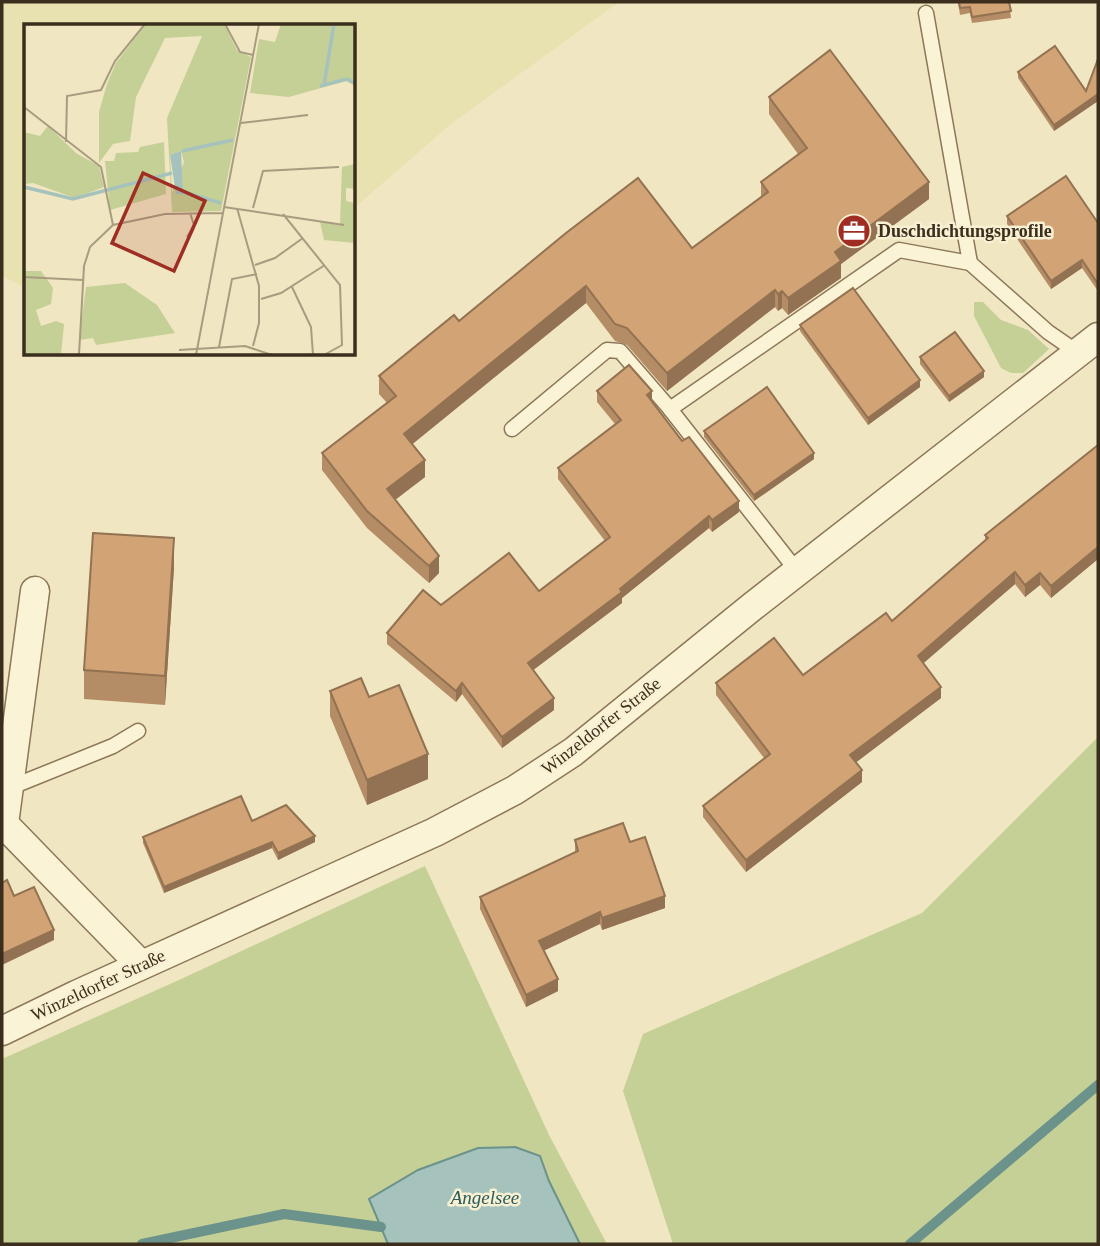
<svg xmlns="http://www.w3.org/2000/svg" width="1100" height="1246" viewBox="0 0 1100 1246" font-family="'Times New Roman',serif">
  <rect width="100%" height="100%" fill="#f1e6c2"/>
  <path fill="#e7e2af" d="M2 2H619L451 124 354 208V26H26V288L2 276Z"/>
  <g fill="#c4d095">
    <path d="M974 302H983L1001 320 1028 330 1049 349 1023 373H1011L1001 368 974 316Z"/>
    <path d="M1098 737V1244H673L623 1091 643 1034 922 913Z"/>
    <path d="M425 866 549 1135 607 1244H580L549 1181 540 1156 369 1198 388 1244H2V1059L179 980Z"/>
  </g>
  <path fill="#a5c3bc" stroke="#6b928b" stroke-width="2" d="M515 1147 540 1156 549 1181 580 1244H388L369 1199 418 1170 478 1148Z"/>
  <g fill="none" stroke-linecap="round" stroke-linejoin="round">
    <g stroke="#6b928b" stroke-width="10">
      <path d="M142 1244 284 1214 381 1227"/>
      <path d="M910 1244 1098 1085"/>
    </g>
    <defs>
      <g id="service">
        <path d="M926 13 970 263"/>
        <path d="M512 429 607 350 620 351 671 410"/>
        <path d="M797 571 670 409 899 250 970 263 1048 332 1077 352"/>
        <path d="M9 788 113 746 138 731"/>
      </g>
      <g id="minor">
        <path d="M35 591 4 824 141 965"/>
        <path d="M2 1031 76 995 435 832 515 790 573 752 753 606 1098 337"/>
      </g>
    </defs>
    <use href="#service" stroke="#8c7758" stroke-width="17"/>
    <use href="#minor" stroke="#8c7758" stroke-width="31"/>
    <use href="#service" stroke="#fbf3d6" stroke-width="14"/>
    <use href="#minor" stroke="#fbf3d6" stroke-width="28"/>
  </g>
  <g fill="#b48c65">
    <path d="M958 2H1009L1011 18 972 23 970 13 960 15Z"/>
    <path d="M1098 59V101L1054 131 1018 78V72L1086 91Z"/>
    <path d="M769 97 929 199 841 264V278L788 315 782 308 778 311 775 307 667 391 627 345 615 341 586 303 412 444 425 477 395 500 439 573 429 583 367 528 322 470V453L387 403 379 394V376L459 321 692 248 761 197V182L798 154 769 114Z"/>
    <path d="M1007 216 1098 223V291L1082 268 1051 289 1007 224Z"/>
    <path d="M800 325 920 387 868 425 800 331Z"/>
    <path d="M920 357 984 377 949 402 920 364Z"/>
    <path d="M597 391 652 401 739 512 712 532 709 528 622 598V603L533 670 554 710 502 748 462 694 456 702 387 644V633L441 605 539 591 605 541 558 479V468L615 424 597 402Z"/>
    <path d="M704 431 814 459 754 501 704 437Z"/>
    <path d="M1098 445V559L1051 598 1040 585 1025 597 1015 584 923 663 941 698 856 762 862 782 746 872 703 817V806L764 758 716 695V683L803 675 892 621 985 541V535Z"/>
    <path d="M174 567 165 705 84 699V670Z"/>
    <path d="M330 691 369 697 428 779 367 805 330 716Z"/>
    <path d="M252 821 315 842 278 860 272 848 164 893 143 843V837Z"/>
    <path d="M575 840 630 842 665 908 602 930 600 924 544 950 558 991 526 1007 480 909V897L575 852Z"/>
  </g>
  <g fill="#927252">
    <path d="M1098 94V101L1054 131V125Z"/>
    <path d="M929 182V199L841 264V278L788 315V298L835 252Z"/>
    <path d="M1082 260V268L1051 289V281Z"/>
    <path d="M586 286V303L404 451V434Z"/>
    <path d="M775 290V307L667 391V373Z"/>
    <path d="M782 291V308L778 311V294Z"/>
    <path d="M984 371V377L949 402V396Z"/>
    <path d="M920 380V387L868 425V418Z"/>
    <path d="M652 391V402L647 395Z"/>
    <path d="M814 453V459L754 501V495Z"/>
    <path d="M425 460V477L387 506V489Z"/>
    <path d="M739 501V512L712 532V520Z"/>
    <path d="M709 516V528L622 598V603L528 674V663Z"/>
    <path d="M174 538V567L165 705V676Z"/>
    <path d="M1098 547V559L1051 598V586Z"/>
    <path d="M439 556V573L429 583V566Z"/>
    <path d="M1015 572V584L918 668V656Z"/>
    <path d="M1040 573V585L1025 597V585Z"/>
    <path d="M462 683V694L456 702V691Z"/>
    <path d="M941 687V698L850 767V755Z"/>
    <path d="M554 698V710L502 748V737Z"/>
    <path d="M428 754V779L367 805V780Z"/>
    <path d="M862 770V782L746 872V860Z"/>
    <path d="M315 836V842L278 860V853Z"/>
    <path d="M272 842V848L164 893V887Z"/>
    <path d="M665 896V908L602 930V918Z"/>
    <path d="M600 912V924L539 953V941Z"/>
    <path d="M54 930V940L2 965V954Z"/>
    <path d="M558 979V991L526 1007V995Z"/>
  </g>
  <g fill="#d1a375" stroke="#927252" stroke-width="2">
    <path d="M959 2H1009L1011 11 972 17 970 7 960 8Z"/>
    <path d="M1055 46 1086 91 1098 59V94L1054 125 1018 72Z"/>
    <path d="M830 50 929 182 835 252 841 261 788 298 782 291 778 294 775 290 667 373 627 328 615 324 586 286 404 434 425 460 387 489 439 556 429 566 367 511 322 453 396 396 379 376 454 315 459 321 566 233 638 178 692 248 768 192 761 182 807 148 769 97Z"/>
    <path d="M1066 176 1098 223V284L1082 260 1051 281 1007 216Z"/>
    <path d="M853 288 920 380 868 418 800 325Z"/>
    <path d="M955 332 984 371 949 396 920 357Z"/>
    <path d="M629 365 652 391 647 395 682 441 689 437 739 501 712 520 709 516 620 589 622 592 528 663 554 698 502 737 462 683 456 691 387 633 423 590 441 605 509 553 539 591 610 537 558 468 621 420 597 391Z"/>
    <path d="M767 387 814 453 754 495 704 431Z"/>
    <path d="M1098 445V547L1051 586 1040 573 1025 585 1015 572 918 656 941 687 850 755 862 770 746 860 703 806 770 754 716 683 774 638 803 675 886 613 892 621 988 538 985 535Z"/>
    <path d="M93 533 174 538 165 676 84 670Z"/>
    <path d="M361 678 369 697 399 685 428 754 367 780 330 691Z"/>
    <path d="M241 796 252 821 286 805 315 836 278 853 272 842 164 887 143 837Z"/>
    <path d="M623 823 630 842 645 837 665 896 602 918 600 912 539 941 558 979 526 995 480 897 578 851 575 840Z"/>
    <path d="M7 880 14 896 34 887 54 930 2 954V883Z"/>
  </g>
  <defs>
    <symbol id="office-disc" viewBox="-11 -11 22 22"><circle r="9.5" fill="#9f2d24" stroke="#f8f0d2"/><path d="M-6-3h4V-5.5h4V-3h4V5H-6ZM-1-4.5V-3h2v-1.5ZM-6 0V1H6V0Z" fill="#fff"/></symbol>
  </defs>
  <g fill-rule="evenodd">
    <use href="#office-disc" x="835" y="212" width="38" height="38"/>
  </g>
  <g text-anchor="middle" stroke-width="5" stroke-linejoin="round" paint-order="stroke">
    <g font-size="18" font-weight="bold" fill="#3b2e1d" stroke="#f8f0d2" text-anchor="start">
      <text x="878" y="237">Duschdichtungsprofile</text>
    </g>
    <g font-size="18" fill="#3b2e1d" stroke="#f8f0d2">
      <text transform="translate(601 726) rotate(-38)" y="6">Winzeldorfer Straße</text>
      <text transform="translate(98 985) rotate(-25)" y="6">Winzeldorfer Straße</text>
    </g>
    <g font-size="19" font-style="italic" fill="#2b5b5b" stroke="#f8f0d2">
      <text x="485" y="1204">Angelsee</text>
    </g>
  </g>
  <g transform="translate(24 24)">
    <rect width="331" height="331" fill="#f1e6c2"/>
    <path d="M122 0H200L213 26 227 33 197 187 148 188 143 94 178 12 141 14 112 73 106 117 89 120 75 139V88L83 60 92 39ZM157 127 160 138 148 168 146 131ZM257 0H331V62L322 57 265 73 226 69 235 15 251 18ZM24 102 52 129 75 142 80 163 51 174 9 159 0 160V108L16 112ZM140 118 142 170 86 186 81 137H90L92 129 114 128 116 123ZM331 140V165L322 164V177L331 179V219L300 216 296 198 316 200 318 143ZM0 247H17L29 264 27 280 12 286 17 302 32 297 40 300 37 331H0ZM101 259 133 281 151 309 72 321 69 314 55 316 62 263Z" fill="#c4d095" fill-rule="evenodd"/>
    <path d="M157 127 159 170H152L146 131Z" fill="#a5c3bc"/>
    <path fill="none" stroke="#a5c3bc" stroke-width="3.5" d="M300 61 310 0M296 62 323 55 331 59M158 127 209 116M0 163 49 175 148 149M159 168 197 179"/>
    <path fill="none" stroke="#a89c80" stroke-width="2" d="M201 0 216 28 229 31M0 83 77 143 89 201M217 99 284 91 274 92M42 118 43 72 77 66 91 37 121 0M200 183 320 201M213 184 235 262V299L229 322M229 184 239 147 315 143M259 190 316 261 318 321 300 331M163 213 170 201 166 189M231 241 251 234 279 214M0 253 59 256M268 263 287 303 289 331M237 275 257 269 301 241M195 323 208 255 233 250M155 326 221 322 248 331M55 331 60 242 66 223 89 201 141 190 199 189M172 331 235 0"/>
    <path fill="#9f2d24" fill-opacity="0.15" stroke="#9f2d24" stroke-width="3.5" d="M119 149 181 177 150 247 88 219Z"/>
    <rect width="331" height="331" fill="none" stroke="#3b2e1d" stroke-width="3.5"/>
  </g>
  <rect width="1100" height="1246" fill="none" stroke="#3b2e1d" stroke-width="7"/>
</svg>
